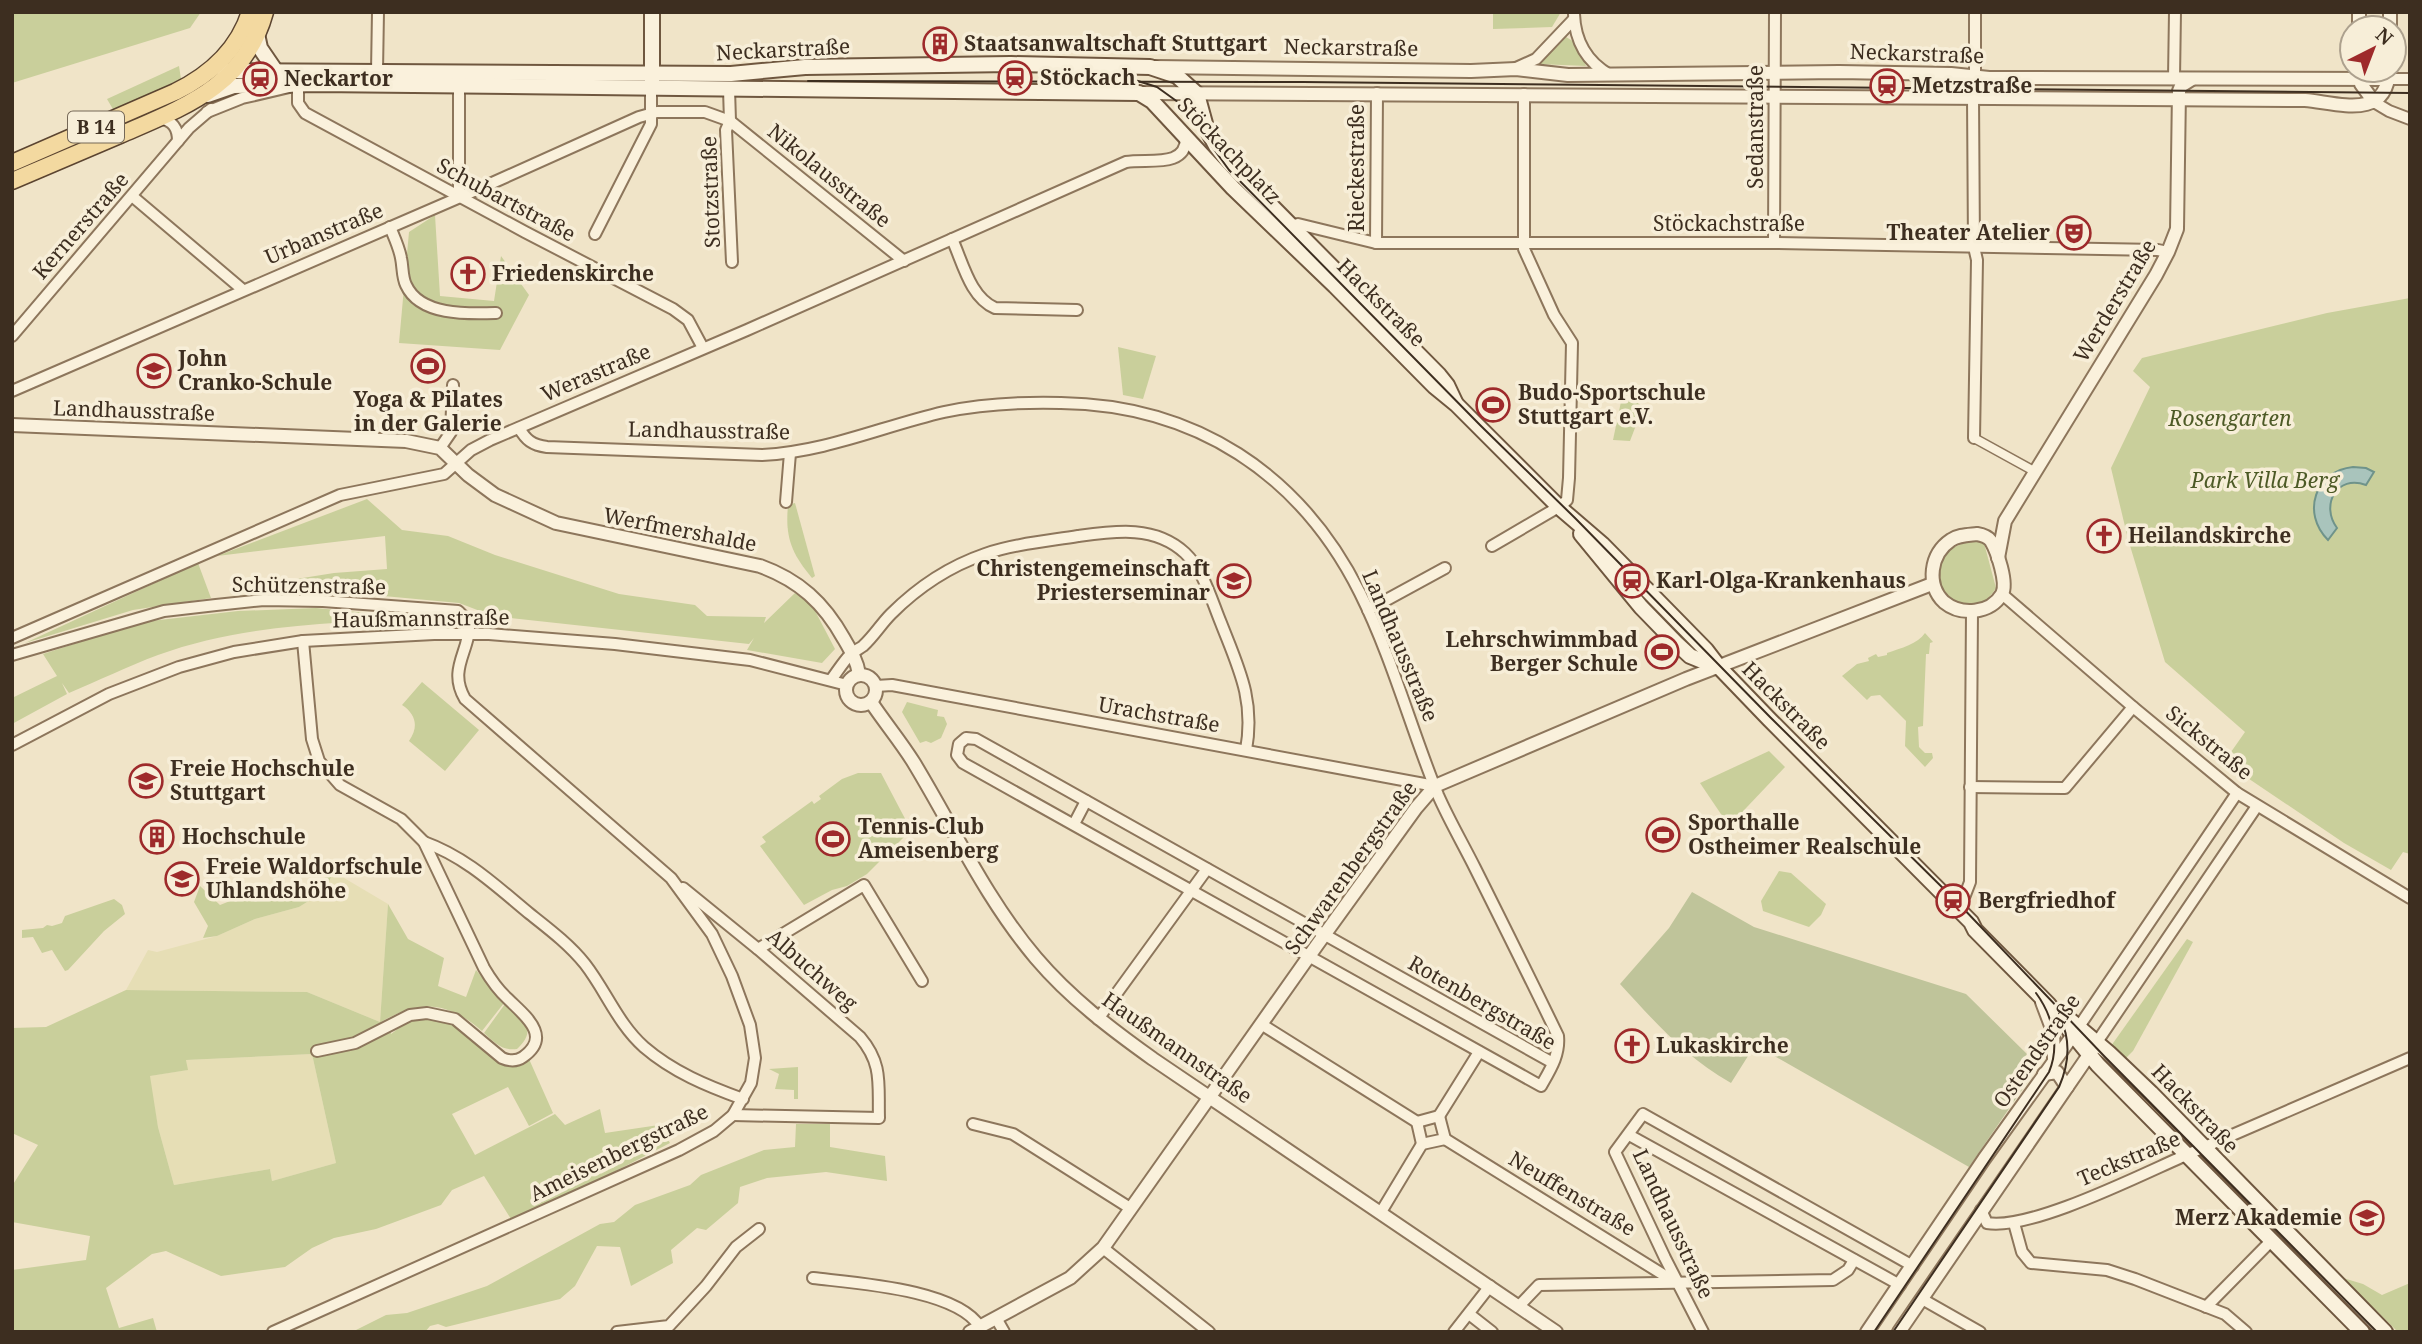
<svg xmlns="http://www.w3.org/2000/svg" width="2422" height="1344" viewBox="0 0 2422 1344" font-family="'Noto Serif',serif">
  <rect width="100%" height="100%" fill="#f0e4c8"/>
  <g fill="#e6deb5">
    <path d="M334 872 388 904 380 1022 307 992 126 990 148 950 157 952 217 936 255 919 299 907 323 892Z"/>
    <path d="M312 1054 336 1163 272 1181 270 1169 174 1185 158 1127 149 1076 187 1070 186 1060Z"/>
  </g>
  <g fill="#c9cf9b" fill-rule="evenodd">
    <path d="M12 12H201L190 28 12 83Z"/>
    <path d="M1493 12H1561L1552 27 1493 29Z"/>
    <path d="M1566 37 1576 43 1586 66 1538 64Z"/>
    <path d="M179 66 181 79 114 111 107 99Z"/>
    <path d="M435 215 440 296 494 301 501 256 529 295 500 350 399 343 409 232Z"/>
    <path d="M2410 298V854L2403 852 2391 870 2344 843 2224 762 2245 732 2165 662 2128 539 2111 468 2150 387 2133 371 2142 358 2327 313Z"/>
    <path d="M1118 347 1156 356 1143 399 1123 395Z"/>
    <path d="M1623 392 1643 407 1630 441 1613 440Z"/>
    <path d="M367 499 402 530 448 536 495 555 619 594 695 605 707 616 766 617 764 623 795 593 812 605 835 649 822 663 747 650 754 638 749 644 493 616 459 603 362 594 239 588 334 573 387 569 385 536 217 556Z"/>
    <path d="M795 503 815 576 812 578C791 553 785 537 788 505Z"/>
    <path d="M1980 541 1984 543 1996 588C1959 648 1897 545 1980 541Z"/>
    <path d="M198 563 211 598 133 610 25 643Z"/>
    <path d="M316 608 429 619C338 622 244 624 158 655 128 666 98 681 69 693L62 683 67 694 12 724V698L57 676 43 654 142 622 238 611Z"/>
    <path d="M1925 633 1933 642 1930 643 1929 654H1926L1923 726 1918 727 1919 747 1925 753H1932L1933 758 1925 767 1905 746 1906 721 1880 695 1871 696 1867 700 1842 676 1857 664 1869 661 1868 658 1876 654 1878 657 1887 655V653C1901 648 1918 644 1925 633Z"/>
    <path d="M422 682 479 730 445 771 409 741C419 727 416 714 402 705Z"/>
    <path d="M907 702 938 710 937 716 944 717 947 724 941 738 931 743 926 741 920 743 902 712Z"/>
    <path d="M1769 751 1785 767 1729 826 1700 783Z"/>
    <path d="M858 773H881L911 830 867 874 847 886 832 890 804 905 760 846 766 842 762 837 812 801 814 804 821 799 819 796 842 779Z"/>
    <path d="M1779 871 1791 873 1826 904 1821 915 1809 927 1763 911 1761 901Z"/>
    <path d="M331 872H334L323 892 299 907 255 919 217 936 203 938 208 926 194 902 200 886 220 905 258 890 285 898 321 881Z"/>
    <path d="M114 899 122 905 125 914 104 931 68 970 65 971 52 950 42 953 33 937 22 938V930L43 928 47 925 52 926 62 923 65 916Z"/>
    <path d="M388 904 408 939 444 958 438 986 466 997 476 970 504 1003 482 1031C447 1001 420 999 381 1022L391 1030V1034C397 1030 402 1024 408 1020 443 1002 483 1044 509 1063L529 1059 553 1113 529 1126 508 1087 452 1114 475 1155 555 1114 565 1125 600 1109 605 1133 659 1125 670 1143 587 1186 511 1219 484 1176 452 1190 441 1205 376 1229 334 1238 312 1248 285 1267 221 1276 166 1251 152 1254 106 1288 119 1328 153 1318 157 1332H12V1270L86 1260 90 1236 12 1222V1186L38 1145 12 1133V1028L46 1027 126 990 307 992 380 1022ZM312 1054 336 1163 272 1181 270 1169 174 1185 158 1127 150 1076 188 1070 186 1060Z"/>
    <path d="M2187 939 2193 942 2133 1051 2125 1059 2111 1046Z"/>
    <path d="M505 1004C522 1018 539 1029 517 1049 502 1051 495 1043 484 1033Z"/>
    <path d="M798 1067V1099H794V1090L775 1089 779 1074 769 1069Z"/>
    <path d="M796 1124H830V1147L885 1156 887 1181 826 1172 767 1178 740 1187 738 1203 706 1230 697 1228 671 1250 673 1263 631 1286 620 1247 597 1246 575 1286 560 1299 446 1327 438 1324 430 1326 425 1332H352L386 1315 407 1313 487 1286 600 1224 614 1222 635 1205 690 1185 701 1175 764 1150 795 1147Z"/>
    <path d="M2343 1278 2363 1284 2382 1295 2410 1283V1332H2398Z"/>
  </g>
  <path fill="#bfc49a" d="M1692 892 1754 927 1966 994 2027 1054 2021 1061 2026 1065 2030 1061 2037 1068 1969 1167 1755 1045 1731 1083C1683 1055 1657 1024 1620 984L1669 928Z"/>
  <path fill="#a9c4bc" stroke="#6f938a" stroke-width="2" d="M2353 467 2366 468 2374 472 2366 485C2337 474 2320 505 2337 528L2328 540C2301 513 2315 471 2353 467Z"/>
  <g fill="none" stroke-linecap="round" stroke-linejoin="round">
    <defs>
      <path id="pedestrian" d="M1974 438 2034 471"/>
      <g id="minor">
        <path d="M1574 14C1575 41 1587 62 1610 75"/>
        <path d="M1516 68 1536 59 1574 19"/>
        <path d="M377 71 378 12"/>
        <path d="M1975 75V12"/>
        <path d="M2174 78 2175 12"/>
        <path d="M2389 79H2410"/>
        <path d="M729 89 730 121 726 130 732 262"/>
        <path d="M1973 97 1974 247 1977 260 1974 438"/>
        <path d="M2374 102 2389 111 2410 119"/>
        <path d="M207 112 242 98 298 85V103L305 113 525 232 673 309 688 320 703 348"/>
        <path d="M160 118C173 121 178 128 178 141"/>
        <path d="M132 196 243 290"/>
        <path d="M459 196V84"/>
        <path d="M1292 226 1298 224 1376 243H1774L2158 250 2168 252"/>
        <path d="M390 227C394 237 399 247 401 258 403 267 402 277 406 285 420 316 468 314 496 313"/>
        <path d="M595 234 651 124V87"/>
        <path d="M952 239C963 263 970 297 995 308L1077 310"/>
        <path d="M1376 243 1377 93"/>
        <path d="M1774 243 1775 12"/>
        <path d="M12 336 189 128 211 109"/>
        <path d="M12 391 481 188 639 117 657 112H705L730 121 904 261"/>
        <path d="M519 428C526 440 532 445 547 447L762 455C826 452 883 426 944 412 982 404 1022 402 1061 403 1195 405 1300 473 1360 593 1392 657 1411 729 1438 795 1449 820 1463 844 1475 868 1503 924 1531 980 1558 1036 1560 1055 1550 1070 1541 1086L963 763 957 755 959 744 966 738 976 739 1553 1063"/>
        <path d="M440 448 451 432 453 385"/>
        <path d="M786 502 790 453"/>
        <path d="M1492 546 1562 505 1567 500 1569 478 1572 343 1554 315 1524 249V94"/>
        <path d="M2002 594 2133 707 2237 793 2410 898"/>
        <path d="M1368 610 1445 568"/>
        <path d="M12 638 340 495 444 474 471 450 490 440 747 330 1126 162C1147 158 1186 169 1186 138"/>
        <path d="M303 641 312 739 319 761 340 785 401 819 424 842 484 968C491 980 498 990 508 999 524 1015 553 1036 523 1057 516 1062 509 1061 502 1058L455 1019 427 1013 410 1015 355 1043 317 1051"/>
        <path d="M12 655 164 611 216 605 264 600 323 601 458 611 469 622C471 651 447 668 465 699L671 878 712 934 732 976 750 1025 755 1058 751 1083 733 1115 714 1131 679 1150 273 1332"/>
        <path d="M831 680C837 672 843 662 850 655 854 651 859 649 863 646 874 636 881 624 891 614 917 588 950 566 985 554 1014 544 1047 541 1078 536 1115 531 1155 525 1185 553 1204 571 1211 599 1221 623 1239 669 1255 700 1246 750"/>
        <path d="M876 686 892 685 1435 786"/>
        <path d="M12 745 109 694 179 667 234 652 303 641 434 634H489L615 644 750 660 847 685"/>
        <path d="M1970 787 2065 788 2133 707"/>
        <path d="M1074 824 1086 801"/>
        <path d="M424 842C466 857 496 886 530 914 549 929 570 945 585 964 606 991 618 1024 644 1047 673 1072 707 1086 743 1099"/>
        <path d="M683 888 758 949 860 1037C883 1064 878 1084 879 1118L733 1115"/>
        <path d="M1956 907 1965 895 1970 882 1972 612"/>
        <path d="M758 949 864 885 922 981"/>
        <path d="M1098 1019 1207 869"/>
        <path d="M1261 1024 1417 1122"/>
        <path d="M2078 1028 2237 793"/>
        <path d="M2097 1042 2257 806"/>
        <path d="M1439 1116 1445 1139 1422 1144 1417 1122Z"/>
        <path d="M1439 1116 1479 1052"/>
        <path d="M973 1124 1013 1134 1130 1208"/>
        <path d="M1629 1135 1900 1285"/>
        <path d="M1445 1139 1675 1282"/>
        <path d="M1981 1210 1987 1223C2032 1231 2148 1171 2193 1152 2266 1121 2338 1089 2410 1058"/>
        <path d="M1381 1212 1422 1144"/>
        <path d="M2014 1223 2022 1252 2031 1263 2107 1270 2135 1279 2225 1314 2246 1332"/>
        <path d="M1103 1248 1209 1332"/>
        <path d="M813 1278C854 1283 957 1289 980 1327"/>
        <path d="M1922 1299 1980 1332"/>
        <path d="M1519 1306 1539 1285 1833 1280 1848 1270 1854 1260"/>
        <path d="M2206 1307 2272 1240"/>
        <path d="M1469 1314 1492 1332"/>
        <path d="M996 1318 1004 1332"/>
        <path d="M617 1332 669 1326 706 1286 736 1247 759 1229"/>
        <path d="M1454 1332 1490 1286"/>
        <path d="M1703 1332 1665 1258 1615 1152 1643 1114 1913 1266"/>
      </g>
      <g id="tertiary">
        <path d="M2359 12V28"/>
        <path d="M2390 28V12"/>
        <path d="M1155 67 1471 71 1516 69 1568 75 1839 72 1951 74 1989 78 2389 79"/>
        <path d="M2360 70 2361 84 2374 102"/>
        <path d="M1139 93 2305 100C2338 103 2387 121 2389 70"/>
        <path d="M12 425 406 441 440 448 468 475 495 495 556 523 760 566C799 580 824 603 844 639 851 651 857 661 859 674"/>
        <path d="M1977 534C1983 535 1988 537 1991 541 1997 551 2008 583 2002 594 1990 614 1961 616 1944 602 1926 585 1930 554 1951 540 1958 535 1968 535 1977 534Z"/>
        <path d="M1998 558 2005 521 2156 275 2168 252 2177 229 2179 91 2181 86 2192 79"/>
        <circle cx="861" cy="690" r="15"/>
        <path d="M871 702C885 723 901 742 914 763 954 829 986 899 1036 958 1070 998 1111 1029 1153 1059L1556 1332"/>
        <path d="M2042 1002 2053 1031 2054 1059"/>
        <path d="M2044 1074 2057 1072 2067 1087"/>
        <path d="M970 1332 1070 1278 1103 1248 1317 945 1416 808 1435 786 1686 679 1932 584"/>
        <path d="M1867 1332 1984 1159 2078 1028"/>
        <path d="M1899 1332 2093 1049"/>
      </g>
      <g id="secondary">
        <path d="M257 34 260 48 275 70"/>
        <path d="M224 71 731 74 805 67 1011 64 1150 67 1177 76 1197 94 1206 127 1216 146 1229 163 1439 375 1447 385 1455 402"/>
        <path d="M652 82V12"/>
        <path d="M208 95 234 86 317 84 1139 93 1152 101 1233 188 1335 286 1434 386 1456 404 1560 508 1602 544 1706 650 1719 667 1769 719 1971 922 1975 930 2048 1004 2098 1065 2362 1332"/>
        <path d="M1581 534 1641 607 1676 643 1690 656 1717 667"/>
        <path d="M2070 1020 2109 1053 2151 1093 2385 1332"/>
      </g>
      <g id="primary">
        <path d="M12 163 175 92C210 75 238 50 250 12"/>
        <path d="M12 181C48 166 84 150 120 135 184 107 245 86 265 12"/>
      </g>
    </defs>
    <use href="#pedestrian" stroke="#8d765c" stroke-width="11"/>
    <use href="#minor" stroke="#8d765c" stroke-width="14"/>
    <use href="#tertiary" stroke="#8d765c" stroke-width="16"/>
    <use href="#secondary" stroke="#6f573f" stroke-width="18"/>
    <use href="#primary" stroke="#5b4430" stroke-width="19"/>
    <use href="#pedestrian" stroke="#faf1dc" stroke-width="8"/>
    <use href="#minor" stroke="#faf1dc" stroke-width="10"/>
    <use href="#tertiary" stroke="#faf1dc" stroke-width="12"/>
    <use href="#secondary" stroke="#faf1dc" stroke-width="14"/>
    <use href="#primary" stroke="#f3d9a0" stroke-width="16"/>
    <g stroke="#3d2e20" stroke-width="2">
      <path d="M1122 76 1157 87 1182 105 1229 170 1480 425 1576 519 1770 717 1959 904 2105 1057 2377 1332"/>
      <path d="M808 81 1303 82 2410 93"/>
      <path d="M1874 1332 2049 1072C2060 1046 2053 1016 2036 993"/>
      <path d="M1893 1332 2059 1087C2070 1062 2071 1036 2057 1012"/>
    </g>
  </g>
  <defs>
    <symbol id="building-ring" viewBox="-11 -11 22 22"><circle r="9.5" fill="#f7eed8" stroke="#9e2a2b" stroke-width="1.5"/><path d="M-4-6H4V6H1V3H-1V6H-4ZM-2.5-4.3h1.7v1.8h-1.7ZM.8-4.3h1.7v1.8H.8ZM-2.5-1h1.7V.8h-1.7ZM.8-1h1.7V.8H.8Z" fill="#9e2a2b"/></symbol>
    <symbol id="station-ring" viewBox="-11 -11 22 22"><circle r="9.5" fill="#f7eed8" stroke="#9e2a2b" stroke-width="1.5"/><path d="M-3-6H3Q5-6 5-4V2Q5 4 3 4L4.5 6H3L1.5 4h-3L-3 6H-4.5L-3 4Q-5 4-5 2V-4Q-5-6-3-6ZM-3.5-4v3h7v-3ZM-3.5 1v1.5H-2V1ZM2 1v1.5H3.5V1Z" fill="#9e2a2b"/></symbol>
    <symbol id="theatre-ring" viewBox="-11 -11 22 22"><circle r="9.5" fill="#f7eed8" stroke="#9e2a2b" stroke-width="1.5"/><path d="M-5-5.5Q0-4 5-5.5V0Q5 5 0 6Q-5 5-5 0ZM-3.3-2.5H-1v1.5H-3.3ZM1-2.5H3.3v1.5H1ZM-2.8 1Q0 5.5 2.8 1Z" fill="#9e2a2b"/></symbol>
    <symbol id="church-ring" viewBox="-11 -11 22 22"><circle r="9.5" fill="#f7eed8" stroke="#9e2a2b" stroke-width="1.5"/><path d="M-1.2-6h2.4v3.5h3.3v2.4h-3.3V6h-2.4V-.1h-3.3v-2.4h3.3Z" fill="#9e2a2b"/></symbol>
    <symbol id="stadium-ring" viewBox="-11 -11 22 22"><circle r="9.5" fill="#f7eed8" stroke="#9e2a2b" stroke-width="1.5"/><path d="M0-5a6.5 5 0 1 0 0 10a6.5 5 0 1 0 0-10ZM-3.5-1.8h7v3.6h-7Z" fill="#9e2a2b"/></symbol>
    <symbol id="university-ring" viewBox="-11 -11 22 22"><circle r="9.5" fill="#f7eed8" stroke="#9e2a2b" stroke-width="1.5"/><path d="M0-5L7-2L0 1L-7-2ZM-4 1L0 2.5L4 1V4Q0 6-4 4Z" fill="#9e2a2b"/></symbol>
    <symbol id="school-ring" viewBox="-11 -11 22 22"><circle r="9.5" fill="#f7eed8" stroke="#9e2a2b" stroke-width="1.5"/><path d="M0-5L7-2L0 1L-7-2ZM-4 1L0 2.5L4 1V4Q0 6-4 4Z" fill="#9e2a2b"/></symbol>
  </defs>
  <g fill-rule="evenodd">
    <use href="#building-ring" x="921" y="25" width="38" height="38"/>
    <use href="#station-ring" x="996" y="59" width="38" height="38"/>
    <use href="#station-ring" x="241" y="60" width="38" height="38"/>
    <use href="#station-ring" x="1868" y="67" width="38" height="38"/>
    <use href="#theatre-ring" x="2055" y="214" width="38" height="38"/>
    <use href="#church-ring" x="449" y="255" width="38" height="38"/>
    <use href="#stadium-ring" x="409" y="347" width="38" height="38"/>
    <use href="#university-ring" x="135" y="352" width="38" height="38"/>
    <use href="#stadium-ring" x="1474" y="386" width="38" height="38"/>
    <use href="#church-ring" x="2085" y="517" width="38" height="38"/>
    <use href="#university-ring" x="1215" y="562" width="38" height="38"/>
    <use href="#station-ring" x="1613" y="562" width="38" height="38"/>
    <use href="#stadium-ring" x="1643" y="633" width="38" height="38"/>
    <use href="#university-ring" x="127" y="762" width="38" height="38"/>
    <use href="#stadium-ring" x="1644" y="816" width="38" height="38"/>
    <use href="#building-ring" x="138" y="818" width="38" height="38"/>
    <use href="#stadium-ring" x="814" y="820" width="38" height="38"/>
    <use href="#school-ring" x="163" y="860" width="38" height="38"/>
    <use href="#station-ring" x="1934" y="882" width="38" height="38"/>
    <use href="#church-ring" x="1613" y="1027" width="38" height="38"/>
    <use href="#university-ring" x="2348" y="1199" width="38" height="38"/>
  </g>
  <g text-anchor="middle" stroke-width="7" stroke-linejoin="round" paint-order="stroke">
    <rect fill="#f7eed8" stroke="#756857" stroke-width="2" x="68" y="111.5" width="56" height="31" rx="5"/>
    <g font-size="19" font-weight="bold" fill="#3d2e20">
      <text x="96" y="134">B 14</text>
    </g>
    <g font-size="21" font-weight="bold" fill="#3d2e20" stroke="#f7eed8" text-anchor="start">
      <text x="964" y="51">Staatsanwaltschaft Stuttgart</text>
      <text x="1040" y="85">Stöckach</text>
      <text x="284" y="86">Neckartor</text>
      <text x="1912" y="93">Metzstraße</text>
      <text x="2050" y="240" text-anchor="end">Theater Atelier</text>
      <text x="492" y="281">Friedenskirche</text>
      <text x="178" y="366">John<tspan x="178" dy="24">Cranko-Schule</tspan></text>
      <text x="1518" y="400">Budo-Sportschule<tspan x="1518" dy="24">Stuttgart e.V.</tspan></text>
      <text x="428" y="407" text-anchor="middle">Yoga &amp; Pilates<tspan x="428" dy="24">in der Galerie</tspan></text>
      <text x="2128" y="543">Heilandskirche</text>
      <text x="1210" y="576" text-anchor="end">Christengemeinschaft<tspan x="1210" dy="24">Priesterseminar</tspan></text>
      <text x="1656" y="588">Karl-Olga-Krankenhaus</text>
      <text x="1638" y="647" text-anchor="end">Lehrschwimmbad<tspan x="1638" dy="24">Berger Schule</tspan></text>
      <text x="170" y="776">Freie Hochschule<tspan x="170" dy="24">Stuttgart</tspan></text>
      <text x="1688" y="830">Sporthalle<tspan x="1688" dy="24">Ostheimer Realschule</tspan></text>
      <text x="858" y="834">Tennis-Club<tspan x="858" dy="24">Ameisenberg</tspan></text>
      <text x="182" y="844">Hochschule</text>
      <text x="206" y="874">Freie Waldorfschule<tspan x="206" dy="24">Uhlandshöhe</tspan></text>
      <text x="1978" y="908">Bergfriedhof</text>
      <text x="1656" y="1053">Lukaskirche</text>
      <text x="2342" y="1225" text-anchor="end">Merz Akademie</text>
    </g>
    <g font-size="21" fill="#3d2e20" stroke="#f7eed8">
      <text transform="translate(1351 48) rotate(1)" y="7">Neckarstraße</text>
      <text transform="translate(783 50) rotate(-3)" y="7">Neckarstraße</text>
      <text transform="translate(1917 54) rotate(2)" y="7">Neckarstraße</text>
      <text transform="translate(1756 127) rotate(-90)" y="7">Sedanstraße</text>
      <text transform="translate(1229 151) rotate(46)" y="7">Stöckachplatz</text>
      <text transform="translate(1357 168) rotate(-90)" y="7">Rieckestraße</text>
      <text transform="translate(829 176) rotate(39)" y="7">Nikolausstraße</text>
      <text transform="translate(711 192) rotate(-92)" y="7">Stotzstraße</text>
      <text transform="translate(506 200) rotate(28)" y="7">Schubartstraße</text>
      <text x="1729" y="231">Stöckachstraße</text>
      <text transform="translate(81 226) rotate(-49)" y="7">Kernerstraße</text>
      <text transform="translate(324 234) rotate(-23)" y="7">Urbanstraße</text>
      <text transform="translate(2115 301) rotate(-59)" y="7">Werderstraße</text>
      <text transform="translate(1381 303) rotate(45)" y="7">Hackstraße</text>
      <text transform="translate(596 373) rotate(-23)" y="7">Werastraße</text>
      <text transform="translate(134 411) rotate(2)" y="7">Landhausstraße</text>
      <text transform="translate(709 431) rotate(1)" y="7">Landhausstraße</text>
      <text transform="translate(680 530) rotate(11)" y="7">Werfmershalde</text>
      <text transform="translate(309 586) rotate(1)" y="7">Schützenstraße</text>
      <text transform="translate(421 619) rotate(-1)" y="7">Haußmannstraße</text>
      <text transform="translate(1400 646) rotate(67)" y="7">Landhausstraße</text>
      <text transform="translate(1786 706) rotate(45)" y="7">Hackstraße</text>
      <text transform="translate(1159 715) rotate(10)" y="7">Urachstraße</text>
      <text transform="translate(2209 743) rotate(39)" y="7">Sickstraße</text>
      <text transform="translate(1351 868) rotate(-54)" y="7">Schwarenbergstraße</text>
      <text transform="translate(812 970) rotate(41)" y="7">Albuchweg</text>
      <text transform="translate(1482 1003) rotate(30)" y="7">Rotenbergstraße</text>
      <text transform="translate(1177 1048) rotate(35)" y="7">Haußmannstraße</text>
      <text transform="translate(2037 1051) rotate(-55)" y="7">Ostendstraße</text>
      <text transform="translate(2195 1109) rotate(46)" y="7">Hackstraße</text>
      <text transform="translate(619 1153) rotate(-26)" y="7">Ameisenbergstraße</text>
      <text transform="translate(2129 1159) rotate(-23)" y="7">Teckstraße</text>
      <text transform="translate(1572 1194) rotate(31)" y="7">Neuffenstraße</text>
      <text transform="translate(1673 1224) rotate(65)" y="7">Landhausstraße</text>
    </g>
    <g font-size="21" font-style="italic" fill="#4d5a26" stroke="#f7eed8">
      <text x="2230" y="426">Rosengarten</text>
      <text x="2265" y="488">Park Villa Berg</text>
    </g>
  </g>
  <rect width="2422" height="1344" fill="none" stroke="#3d2e20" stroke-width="28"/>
  <g transform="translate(2373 49) rotate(42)"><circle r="33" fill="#f7eed8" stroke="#ada18e" stroke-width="2"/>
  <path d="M0-5L12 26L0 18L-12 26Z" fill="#9e2a2b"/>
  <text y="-10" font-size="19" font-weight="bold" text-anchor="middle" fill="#3d2e20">N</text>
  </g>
</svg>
